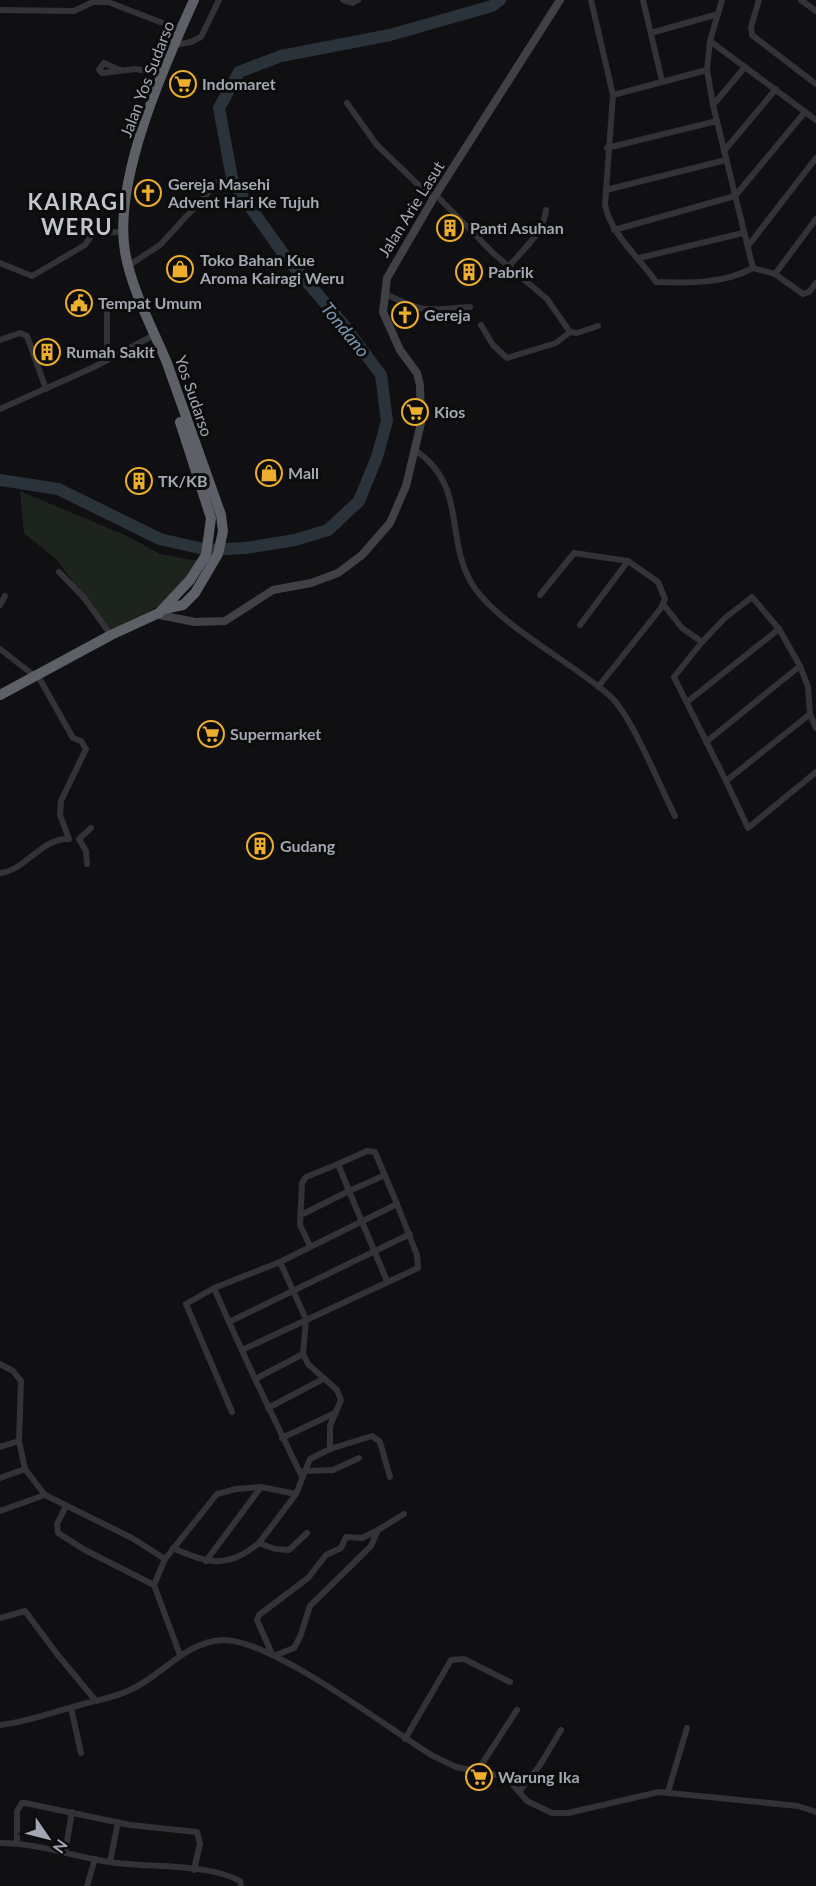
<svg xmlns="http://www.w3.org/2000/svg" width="816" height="1886" viewBox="0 0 816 1886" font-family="Lato,sans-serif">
  <rect width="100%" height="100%" fill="#101012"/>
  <path fill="#1d241e" d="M20 491 127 536 160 554 198 561 176 595 112 634 56 559 24 533Z"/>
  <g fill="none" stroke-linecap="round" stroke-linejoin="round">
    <path stroke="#2a333a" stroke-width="12" d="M0 480 58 489 160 539 208 550 245 548 295 540 328 530 359 501 377 457 387 421 381 375 343 324 285 256 233 183 219 108 239 72 281 56 390 35 492 6 500 0"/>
    <g stroke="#323237" stroke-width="6">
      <path d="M343 0 352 3 358 0"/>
      <path d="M591 0 613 95 605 204C610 234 639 257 656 282 689 283 723 284 753 268"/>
      <path d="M643 0 662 81"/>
      <path d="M722 0 710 41 707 70 713 105 753 268 775 274 803 294 809 292 816 283"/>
      <path d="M759 0 751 27 752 35 816 84"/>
      <path d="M801 0 816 11"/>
      <path d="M0 10 74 11 93 2H108L181 30"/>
      <path d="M651 33 718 14"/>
      <path d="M710 41 816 120"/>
      <path d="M176 45 191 42 201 37 219 0"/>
      <path d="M120 70 104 63 99 70 102 73 135 69 163 73"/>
      <path d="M613 95 707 70"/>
      <path d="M347 103 376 144 433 199"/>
      <path d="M713 105 745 67"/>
      <path d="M607 148 717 121"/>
      <path d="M724 151 776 89"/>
      <path d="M606 190 726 160"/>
      <path d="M436 195 493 253 547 299 570 332 577 333 598 326"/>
      <path d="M614 230 735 196 805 112"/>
      <path d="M748 246 816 158"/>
      <path d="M639 258 743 233"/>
      <path d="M0 263 32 276 85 245 93 233 123 232"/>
      <path d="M128 266 160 245 217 183"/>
      <path d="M509 266C523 250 544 232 546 210"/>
      <path d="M775 274 816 219"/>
      <path d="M384 293C425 314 425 310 470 307"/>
      <path d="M481 325 493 345 507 358 556 343 570 332"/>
      <path d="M0 340 20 333 27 336 46 389"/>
      <path d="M107 360V314"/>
      <path d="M0 409 94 367 154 335"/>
      <path d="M415 450C468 486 444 537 472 584 497 624 573 663 610 696 632 716 660 787 675 816"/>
      <path d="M59 572 85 599 111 635"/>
      <path d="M540 595 574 553 628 561"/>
      <path d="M663 604 682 628 702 642 725 618 752 597 779 629 800 666 706 742"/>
      <path d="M0 605 5 596"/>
      <path d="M580 625 628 561 658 582 665 599 661 608 598 687"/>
      <path d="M702 642 674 677 726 781 810 714 808 687 800 666"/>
      <path d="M0 649 36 677"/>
      <path d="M687 702 779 629"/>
      <path d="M810 714 816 728"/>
      <path d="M726 781 748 828 816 772"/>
      <path d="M87 864 86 851 79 839 91 828"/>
      <path d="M0 873C25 871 42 837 69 839L60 815 61 801 86 749 81 741 73 738 38 676"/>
      <path d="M385 1175 349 1191 338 1164 367 1151 375 1152 397 1204 280 1262 214 1288 229 1322 410 1234"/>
      <path d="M301 1215 349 1191 387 1281"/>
      <path d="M310 1246 300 1225 302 1183 306 1177 338 1164"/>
      <path d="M280 1262 306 1319 303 1354 308 1364 337 1390 341 1400 330 1426V1449"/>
      <path d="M214 1288 186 1304 232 1412"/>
      <path d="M229 1322 255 1379 303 1354"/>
      <path d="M242 1350 418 1268 417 1255 397 1204"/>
      <path d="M0 1364 13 1371 21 1381 19 1441"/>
      <path d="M255 1379 302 1477"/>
      <path d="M268 1408 323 1379"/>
      <path d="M282 1438 335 1413"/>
      <path d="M0 1447 19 1441 25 1469 0 1478"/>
      <path d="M25 1469 45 1495 132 1538 165 1559"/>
      <path d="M304 1471 333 1470 359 1458"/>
      <path d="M296 1494 259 1543 275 1549 289 1550 307 1533"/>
      <path d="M66 1506 57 1524 58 1533 85 1550 154 1585"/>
      <path d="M0 1511 45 1495"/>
      <path d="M173 1548C208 1564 228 1569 259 1543"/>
      <path d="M206 1561 261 1487"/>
      <path d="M0 1618 25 1611 57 1654 96 1701"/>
      <path d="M272 1654 257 1620 259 1615 308 1578 326 1555 341 1548 346 1537 362 1538 378 1530"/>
      <path d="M180 1655 154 1585 165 1559 217 1494 236 1489 261 1487 296 1494 310 1459 330 1449 372 1436 380 1442 390 1477"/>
      <path d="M276 1655 294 1648 300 1637 310 1606 371 1546 378 1530 404 1514"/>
      <path d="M71 1708 81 1753"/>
      <path d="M0 1725C27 1722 53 1712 80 1705 97 1700 115 1698 132 1689 162 1675 187 1641 223 1640 272 1639 387 1728 433 1756L456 1767 506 1777 527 1801 552 1813H568L659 1792 798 1806 816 1812"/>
      <path d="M405 1739 451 1660 464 1659 510 1682"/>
      <path d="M478 1770 517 1710"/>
      <path d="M519 1792 540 1765 561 1730"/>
      <path d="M668 1792 687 1728"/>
      <path d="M0 1843C37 1843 72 1856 109 1862 147 1868 208 1863 240 1881L241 1886"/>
      <path d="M17 1843V1811L22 1803H25L130 1825 197 1832 200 1844 194 1870"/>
      <path d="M65 1853 72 1812"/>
      <path d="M110 1862 118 1822"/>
      <path d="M87 1886 95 1859"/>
    </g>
    <path stroke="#404147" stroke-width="8" d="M154 614 195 622 225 621 273 590 311 583 338 573 362 555 390 523 406 486 421 423 420 385 417 373 400 350 383 312 387 278 433 199 560 0"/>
    <g stroke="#5e6068" stroke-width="10">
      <path d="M164 609 183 605 195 593 218 554 223 531 221 515 167 363C152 327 132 291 125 252 113 180 164 66 194 0"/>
      <path d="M0 695 111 635 159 613 190 580 206 555 211 518 180 422"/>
    </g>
  </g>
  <defs>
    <symbol id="supermarket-ring" viewBox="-11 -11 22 22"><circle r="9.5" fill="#0c0c0d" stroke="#edae2d" stroke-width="1.5"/><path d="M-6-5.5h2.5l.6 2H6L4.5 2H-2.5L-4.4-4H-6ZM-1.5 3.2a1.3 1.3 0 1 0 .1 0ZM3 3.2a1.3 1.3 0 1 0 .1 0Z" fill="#edae2d"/></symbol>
    <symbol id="church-ring" viewBox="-11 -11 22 22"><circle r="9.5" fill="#0c0c0d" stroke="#edae2d" stroke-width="1.5"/><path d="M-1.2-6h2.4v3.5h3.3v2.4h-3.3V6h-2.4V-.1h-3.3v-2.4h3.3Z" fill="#edae2d"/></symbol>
    <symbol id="building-ring" viewBox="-11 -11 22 22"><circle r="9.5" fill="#0c0c0d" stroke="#edae2d" stroke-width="1.5"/><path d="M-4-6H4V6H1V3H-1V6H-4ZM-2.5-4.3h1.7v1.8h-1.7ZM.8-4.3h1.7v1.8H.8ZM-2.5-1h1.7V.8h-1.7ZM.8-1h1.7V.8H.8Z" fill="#edae2d"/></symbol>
    <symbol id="shop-ring" viewBox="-11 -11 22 22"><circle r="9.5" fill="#0c0c0d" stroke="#edae2d" stroke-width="1.5"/><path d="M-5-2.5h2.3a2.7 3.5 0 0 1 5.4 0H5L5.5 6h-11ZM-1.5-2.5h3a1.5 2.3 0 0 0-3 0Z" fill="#edae2d"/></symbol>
    <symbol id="civic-ring" viewBox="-11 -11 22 22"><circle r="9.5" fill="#0c0c0d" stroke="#edae2d" stroke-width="1.5"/><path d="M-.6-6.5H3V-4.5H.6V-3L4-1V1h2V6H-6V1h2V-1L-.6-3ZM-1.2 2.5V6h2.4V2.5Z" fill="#edae2d"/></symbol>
  </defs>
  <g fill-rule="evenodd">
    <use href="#supermarket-ring" x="168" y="69" width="30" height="30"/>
    <use href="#church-ring" x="133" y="178" width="30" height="30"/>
    <use href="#building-ring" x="435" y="213" width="30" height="30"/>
    <use href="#shop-ring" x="165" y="254" width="30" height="30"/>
    <use href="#building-ring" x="454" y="257" width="30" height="30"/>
    <use href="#civic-ring" x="64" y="288" width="30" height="30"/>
    <use href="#church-ring" x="390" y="300" width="30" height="30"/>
    <use href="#building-ring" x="32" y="337" width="30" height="30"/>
    <use href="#supermarket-ring" x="400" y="397" width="30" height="30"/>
    <use href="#shop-ring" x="254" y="458" width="30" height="30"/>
    <use href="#building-ring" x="124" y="466" width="30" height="30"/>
    <use href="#supermarket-ring" x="196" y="719" width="30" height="30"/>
    <use href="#building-ring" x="245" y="831" width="30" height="30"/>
    <use href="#supermarket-ring" x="464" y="1762" width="30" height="30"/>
  </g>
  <g text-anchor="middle" stroke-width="6" stroke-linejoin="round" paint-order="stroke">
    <g font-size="16" fill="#a2a7b2" stroke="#0c0c0d">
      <text transform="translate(147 79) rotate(-69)" y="6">Jalan Yos Sudarso</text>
      <text transform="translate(411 209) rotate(-58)" y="6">Jalan Arie Lasut</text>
      <text transform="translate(194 396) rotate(71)" y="6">Yos Sudarso</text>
    </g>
    <g font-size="16" font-weight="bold" fill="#a2a7b2" stroke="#0c0c0d" text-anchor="start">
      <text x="202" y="90">Indomaret</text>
      <text x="168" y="190">Gereja Masehi<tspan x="168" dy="18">Advent Hari Ke Tujuh</tspan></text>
      <text x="470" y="234">Panti Asuhan</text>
      <text x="200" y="266">Toko Bahan Kue<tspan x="200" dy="18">Aroma Kairagi Weru</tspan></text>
      <text x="488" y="278">Pabrik</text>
      <text x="98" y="309">Tempat Umum</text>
      <text x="424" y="321">Gereja</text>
      <text x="66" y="358">Rumah Sakit</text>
      <text x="434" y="418">Kios</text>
      <text x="288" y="479">Mall</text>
      <text x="158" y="487">TK/KB</text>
      <text x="230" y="740">Supermarket</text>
      <text x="280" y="852">Gudang</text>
      <text x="498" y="1783">Warung Ika</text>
    </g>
    <g font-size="18" font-style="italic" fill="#7995ae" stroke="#0c0c0d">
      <text transform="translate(345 330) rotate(51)" y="6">Tondano</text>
    </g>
    <g font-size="22" font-weight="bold" letter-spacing="1.5" fill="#c3c6cf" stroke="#0c0c0d">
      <text x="77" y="210">KAIRAGI<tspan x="77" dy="25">WERU</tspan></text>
    </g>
  </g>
  <g transform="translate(48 1838) rotate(125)" stroke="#0c0c0d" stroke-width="4.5" paint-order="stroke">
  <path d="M0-4.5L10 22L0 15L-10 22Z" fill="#a2a7b2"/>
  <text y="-9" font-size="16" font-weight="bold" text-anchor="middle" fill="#a2a7b2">N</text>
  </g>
</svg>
